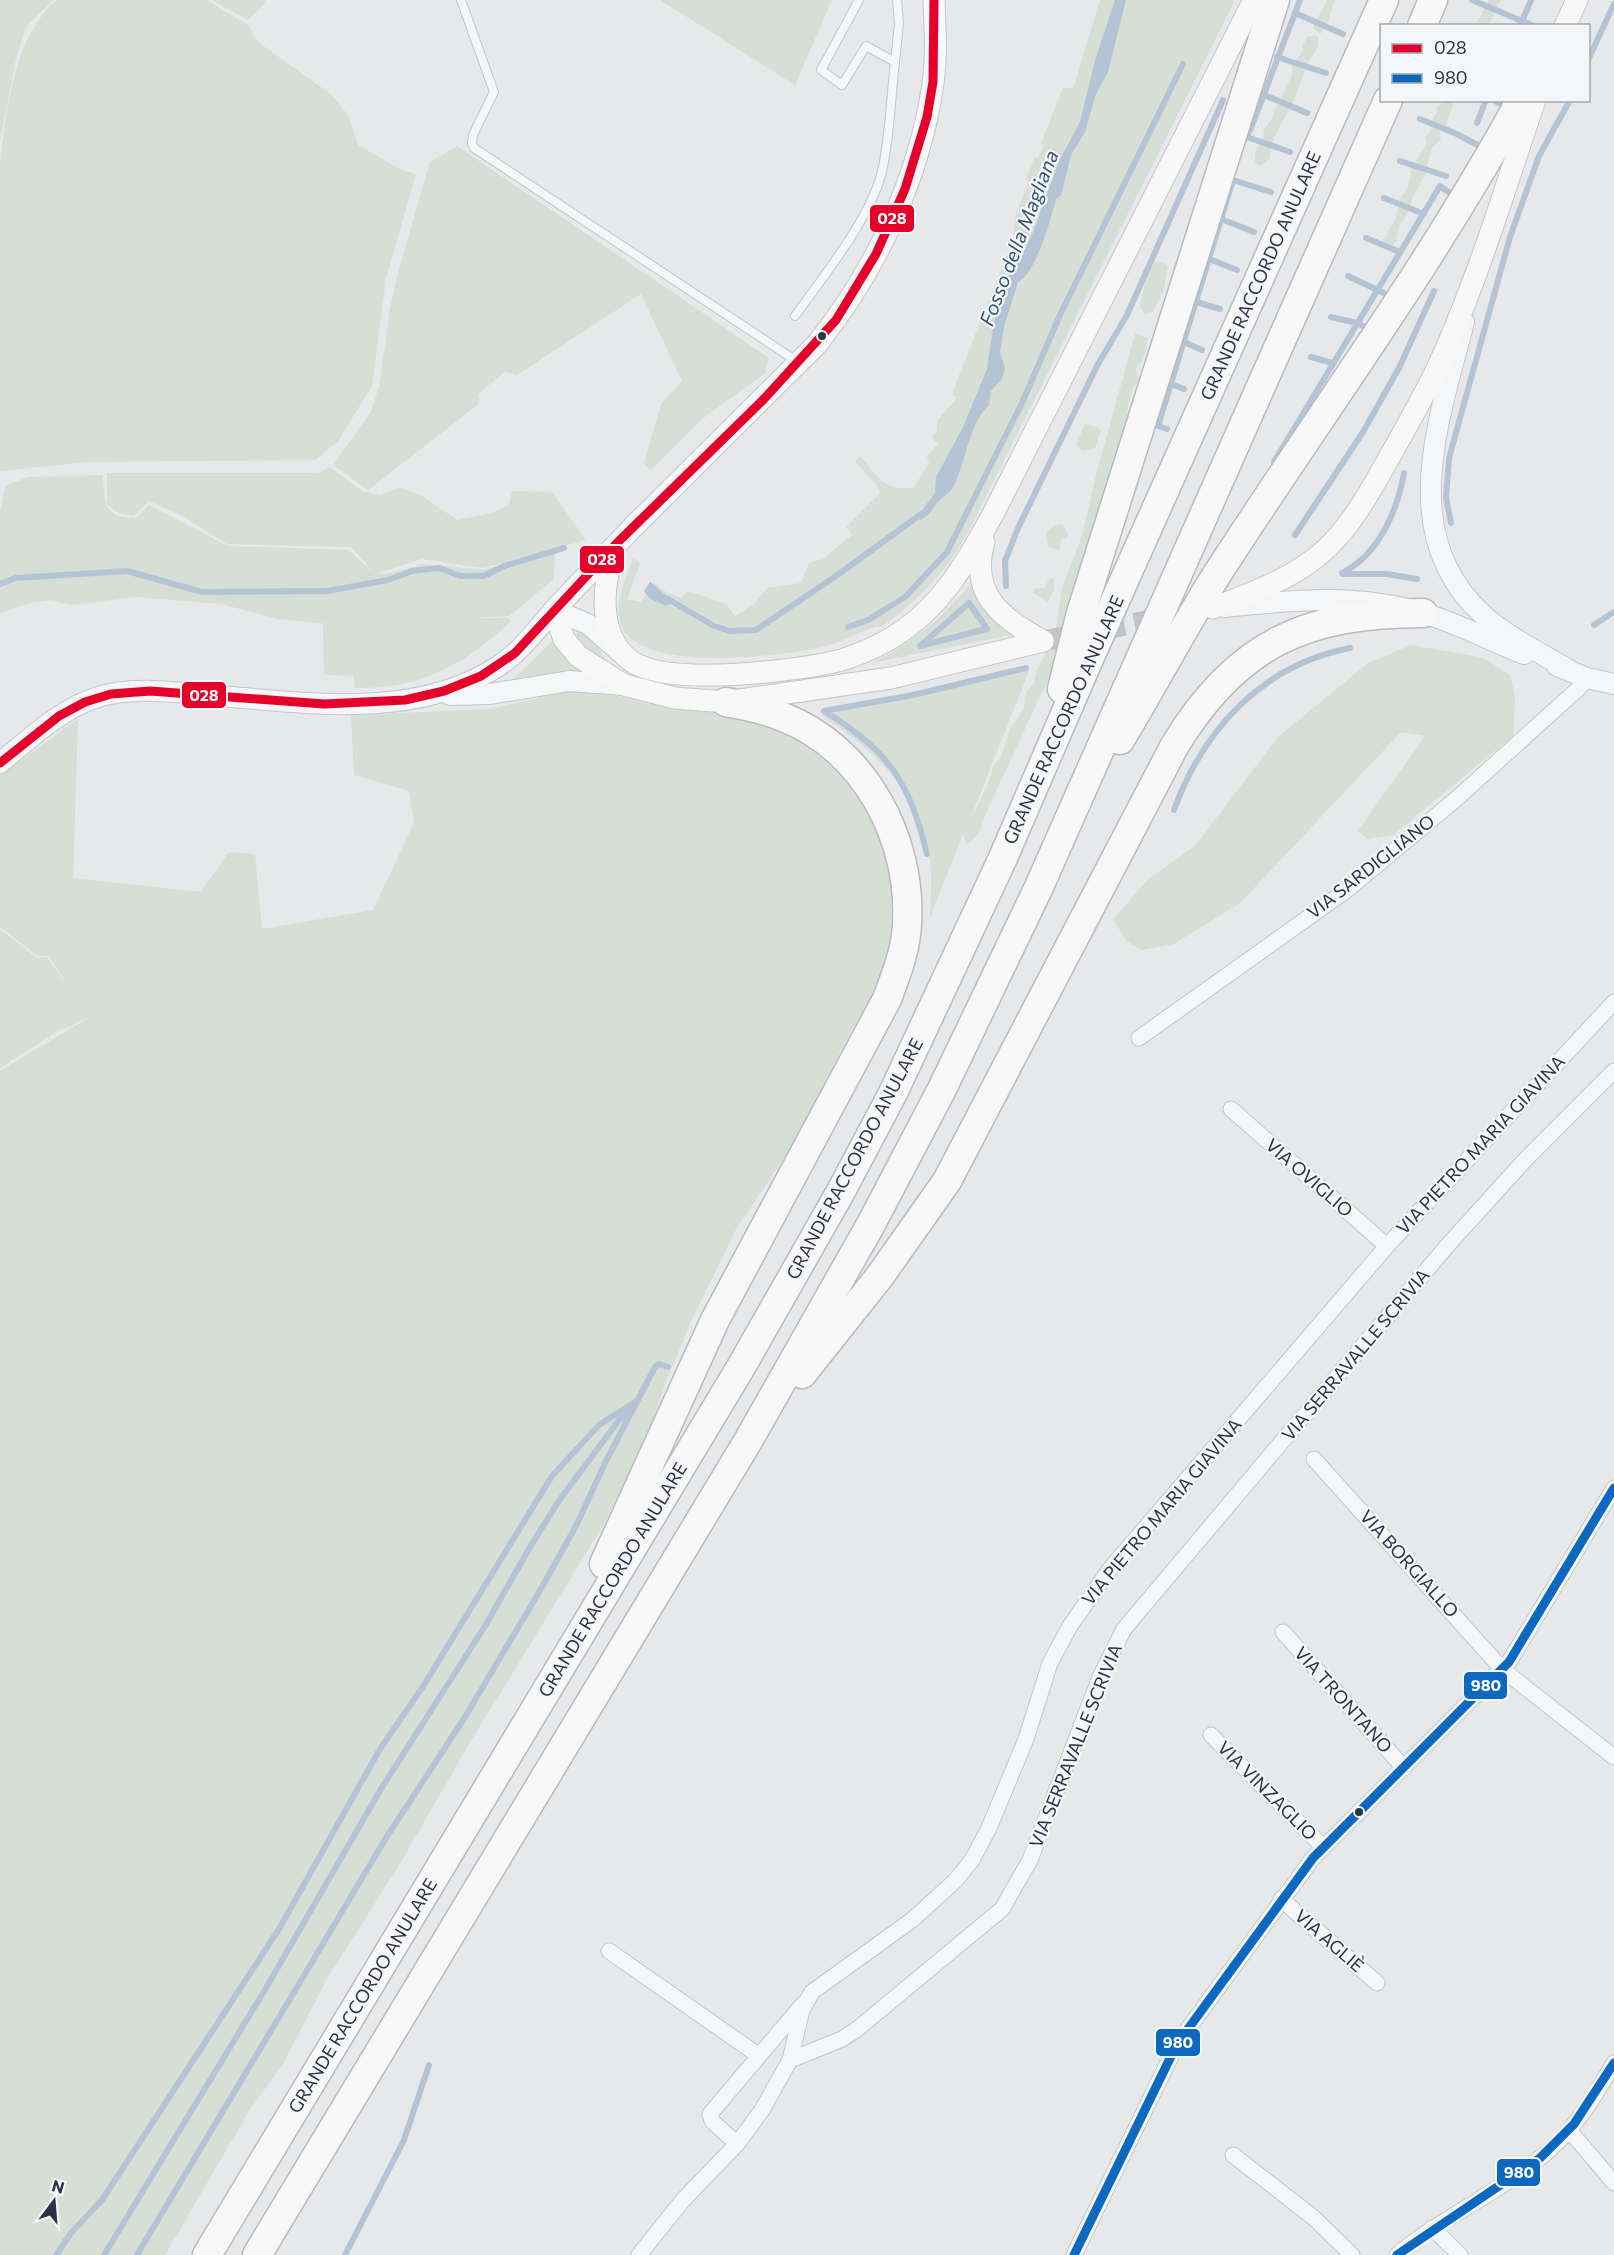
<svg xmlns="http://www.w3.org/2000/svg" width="1614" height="2255" viewBox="0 0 1614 2255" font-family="Commissioner,sans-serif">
  <rect width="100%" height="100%" fill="#e6e8ea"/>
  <g fill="#d6ded6">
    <path d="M0 0H54L27 25 17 54 0 141Z"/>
    <path d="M57 0H206L248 25 258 42 332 95 348 115 358 145 402 170 416 174 386 278 372 386 338 441 315 460 89 462 0 471V165C6 111 14 35 57 0Z"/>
    <path d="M212 0H265L264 5 248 20Z"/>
    <path d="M660 0H832L795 85Z"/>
    <path d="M1100 0H1235L969 530C947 571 919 600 881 627H874C858 633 842 642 826 646 784 656 641 675 621 625 613 604 626 578 633 558L640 563 627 599 641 602 653 582 666 592 681 598 688 591 726 604 735 616 755 603 767 588 801 583 809 563 823 559 852 535 846 527 880 493 877 485 855 462 860 456C878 476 885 493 914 487L929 464 927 456 938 444 932 438 937 431V421L957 398 952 394 956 383 1014 237 1015 216 1029 182 1025 180 1035 157 1038 158 1044 145 1041 143 1063 87 1073 89Z"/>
    <path d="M1327 0H1335C1331 10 1329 26 1320 34L1313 27Z"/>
    <path d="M1489 0H1501L1489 25H1476Z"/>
    <path d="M1315 35 1318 38C1320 50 1313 53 1308 63 1303 74 1299 88 1294 100 1287 117 1269 138 1270 158L1260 166 1255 163V153L1263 140 1264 130 1272 119 1277 105 1292 76V65L1304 50 1302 47 1307 37Z"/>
    <path d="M1445 101H1454L1446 125 1439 132 1441 139 1431 149 1426 174 1415 192 1407 215 1399 226 1396 242 1389 250 1383 248 1382 242 1395 220 1401 196 1407 191 1412 168 1427 144 1425 137 1431 131 1433 117 1437 113V107Z"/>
    <path d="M457 146 769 358 765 373 702 419 650 471 644 463 661 404 682 381 641 294 517 375 505 372 478 394 480 403 368 490 333 465 372 410 380 382 390 308 398 273 430 162Z"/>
    <path d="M1161 262 1168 266 1164 290 1153 312 1145 314 1140 307C1144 291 1144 277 1155 263Z"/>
    <path d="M1135 334 1148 338 1143 359 1136 368 1138 381 1132 390 1119 450 1113 461V473L1095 521 1056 662 986 813C982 825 979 838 966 844L963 834 930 917C930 901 932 885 931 870 926 800 877 749 820 715L1029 671 971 817C976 810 994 772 993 766L1000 759 1010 730 1024 709 1026 693 1034 684 1036 672 1055 634 1062 588 1082 536 1097 471Z"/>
    <path d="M1085 424 1099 428 1101 431 1095 448 1082 451 1076 445Z"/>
    <path d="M330 467 362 491 380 495 400 488 421 495 457 520C478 515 492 516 509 504L512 491 552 492 586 540 483 568 422 559 378 573 386 574 424 564 484 570 556 549 553 580 509 616 470 618H508L511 621C464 665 421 689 355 688L353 676 324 675 323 625 327 624 278 619 221 604 136 597 71 605 51 600 30 603 0 613V513L5 486 28 477 103 475C104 503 104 518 136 518L149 505 228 546 348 550 375 574 351 547 227 544 184 517 149 501 134 516 118 513 107 504V473H319Z"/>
    <path d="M1061 524 1065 527 1068 536 1061 540 1059 550 1048 547 1046 532 1055 525Z"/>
    <path d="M1050 578H1053L1055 588 1048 602 1033 593 1034 589 1044 588Z"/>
    <path d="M971 583 990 617 1011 635 871 663C912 644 943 618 971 583Z"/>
    <path d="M578 628 595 641 606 661 589 652 576 638Z"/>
    <path d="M553 641 586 670 582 673 510 682Z"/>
    <path d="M1411 645 1484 658 1511 676 1515 700 1513 736 1393 835 1367 839 1358 831 1425 736 1401 732 1240 903 1174 944 1142 950 1128 942 1113 920 1148 879 1195 846 1278 737 1368 663Z"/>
    <path d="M562 689H574L616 696 663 707 720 711 767 721 831 758 885 833 895 931 872 998 845 1042 798 1137 735 1231 689 1326 664 1387 647 1438 604 1524 466 1749 401 1862 328 1977 283 2064 249 2111 165 2255H0V1071L88 1018 58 1031 0 1068V929L37 958 47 957 70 990 49 956H37L0 927V775L78 719 73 878 201 892 229 852 255 854 262 929 373 910 414 823 409 791 354 775 351 715 490 709 560 693Z"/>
  </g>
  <g fill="#b4c4d5">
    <path d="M1115 0H1126L1108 72 1096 94 1085 132 1071 155 1061 195 1056 199C1051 218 1036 274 1018 282L1004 327 1000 352 1005 368 1002 379 991 391 989 405C967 426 967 462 953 487 949 494 941 498 936 504 931 512 929 516 920 520L917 517 935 493 936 477 963 427 987 369 994 322 1004 293V285L1032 235 1059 161 1080 122 1096 57Z"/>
    <path d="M650 582 674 602 666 606 649 598 644 591Z"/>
  </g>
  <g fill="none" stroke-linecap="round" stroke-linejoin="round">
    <g stroke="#b4c4d5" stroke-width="6">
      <path d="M1472 0 1534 26"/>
      <path d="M1295 13 1343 34"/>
      <path d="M1520 26 1531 0"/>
      <path d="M1277 57 1326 73"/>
      <path d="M1588 60 1614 4"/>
      <path d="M1262 94 1307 113"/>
      <path d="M1493 100 1507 107"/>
      <path d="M1420 119 1457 134 1483 148"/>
      <path d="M1477 123 1486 100"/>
      <path d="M1247 137 1290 152"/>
      <path d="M1242 144 1251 128 1300 0"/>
      <path d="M1400 161 1446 176"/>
      <path d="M1233 180 1271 192"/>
      <path d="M1384 198 1424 214"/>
      <path d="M1221 219 1254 232"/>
      <path d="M1366 238 1400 252"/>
      <path d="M1209 259 1237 270"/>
      <path d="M1348 276 1390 296"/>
      <path d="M1196 302 1220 309"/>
      <path d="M1331 317 1357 323 1369 329"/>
      <path d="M1184 342 1202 350"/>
      <path d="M1311 357 1332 363"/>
      <path d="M1171 384 1184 389"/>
      <path d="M1167 429 1158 426 1233 180"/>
      <path d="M1274 462 1440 186 1453 195"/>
      <path d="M1451 523 1446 498 1449 458 1510 237 1539 156 1570 100"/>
      <path d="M1295 535 1363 432 1399 368 1434 291"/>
      <path d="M1342 573C1379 554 1397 512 1404 473"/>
      <path d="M1343 574H1387L1417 579"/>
      <path d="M0 584 16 578 127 571 202 592 327 591 388 580 412 571 439 568 461 576H484L504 566 564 548"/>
      <path d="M1006 586 1005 561 1018 528 1097 366 1127 315 1223 100"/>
      <path d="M668 599 714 626 730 631 756 630 836 576 924 512"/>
      <path d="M1594 625 1614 612"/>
      <path d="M848 627 868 620 905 597 947 552 1022 403 1060 315 1183 64"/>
      <path d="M986 629 920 646 969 603 987 629"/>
      <path d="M1174 810C1204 728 1263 665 1350 648"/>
      <path d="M927 854C909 781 889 751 824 711L913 695 1026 668"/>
      <path d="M56 2255 71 2233 102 2200 279 1929 380 1749 422 1688 552 1476 599 1425 635 1402"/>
      <path d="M104 2255 266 1988 381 1789 485 1626 530 1547 558 1502 619 1420 630 1412"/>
      <path d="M137 2255 386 1838 465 1717 538 1594 576 1526 606 1461 655 1367 659 1364 668 1367"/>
      <path d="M345 2255 404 2140 429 2065"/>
    </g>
    <path stroke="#c1c4c9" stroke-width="21" stroke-dasharray="21 10" stroke-linecap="butt" d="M1043 641 1204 610"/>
    <defs>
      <g id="service">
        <path d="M461 0 494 92 473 135 472 143 474 148 798 362"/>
        <path d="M859 0 821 70 842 85 866 46 895 62 899 23 897 0"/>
        <path d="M795 316C823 277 874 214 883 167 890 133 891 96 895 62"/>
      </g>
      <g id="minor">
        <path d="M1139 1038 1347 890 1455 800 1579 688 1587 678"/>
        <path d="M1231 1109 1387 1246"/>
        <path d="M1314 1459 1503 1670 1614 1757"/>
        <path d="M1283 1632 1404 1768"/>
        <path d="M1211 1735 1323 1847"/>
        <path d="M1281 1899 1377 1983"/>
        <path d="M609 1951 758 2055"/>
        <path d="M790 2060 802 2010 812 1992 912 1920 955 1881 972 1860 989 1828 1026 1739 1050 1663 1070 1626 1110 1569 1387 1246 1614 1002"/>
        <path d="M1569 2130 1614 2183"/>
        <path d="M737 2144 712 2121 710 2114 803 2004"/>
        <path d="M1233 2155 1314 2218 1352 2255"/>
        <path d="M1432 2228 1460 2255"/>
        <path d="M639 2255 683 2200 737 2144 762 2110 790 2060 842 2039 856 2030 1002 1909 1030 1860 1100 1677 1124 1629 1447 1246 1525 1160 1614 1071"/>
        <path d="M1074 2255 1177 2044 1313 1858 1509 1662 1614 1488"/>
        <path d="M1397 2255C1447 2213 1511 2188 1558 2142 1581 2120 1598 2090 1614 2063"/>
      </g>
      <g id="tertiary">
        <path d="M1464 322C1440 418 1395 534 1482 614 1507 637 1541 653 1569 670"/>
        <path d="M1224 607C1293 600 1358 593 1426 614 1459 624 1491 641 1524 654"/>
        <path d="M1557 666 1587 678 1614 684"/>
        <path d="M450 695 490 694 569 681 624 685"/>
        <path d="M0 763C29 739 62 708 98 697 133 686 171 692 207 695 303 702 415 722 500 665 521 651 538 628 554 610L588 624 620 652"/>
      </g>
      <g id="secondary">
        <path d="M934 0C935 28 937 55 933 83 920 177 876 270 817 344L634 526 554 610 564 639 578 656 624 685 675 698 726 702 891 678 1043 641"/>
        <path d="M1565 26 1577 0"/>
        <path d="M984 542C969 595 1002 618 1043 641"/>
        <path d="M615 551C602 584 597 636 631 661 668 687 794 671 838 661 855 656 872 649 888 640 939 611 965 565 992 516L1254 0"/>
        <path d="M1213 608C1251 593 1293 579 1325 550 1355 522 1374 484 1394 449 1408 424 1422 399 1435 373 1476 286 1504 191 1535 100"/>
      </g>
      <g id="motorway">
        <path d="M1422 26 1433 0"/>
        <path d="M1062 689 1081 613 1275 0"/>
        <path d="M1120 740C1152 687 1181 632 1214 579 1316 420 1430 267 1521 100"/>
        <path d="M802 1374 880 1276 947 1181 1175 745C1237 643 1307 613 1423 613"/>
        <path d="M604 1564 715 1320 887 999C896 975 906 950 907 924 912 839 865 749 783 717 765 709 745 706 726 702"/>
        <path d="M207 2255 741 1367 840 1193 893 1093 1002 860 1089 659 1384 0"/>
        <path d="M257 2255 748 1441 870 1226 942 1089 1038 889 1388 100"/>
      </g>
    </defs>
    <use href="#service" stroke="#c4c6c8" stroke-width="10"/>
    <use href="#minor" stroke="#c4c6c8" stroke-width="17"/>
    <use href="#tertiary" stroke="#c4c6c8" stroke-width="22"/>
    <use href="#secondary" stroke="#c4c6c8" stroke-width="23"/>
    <use href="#motorway" stroke="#b8bbbf" stroke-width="31"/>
    <use href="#service" stroke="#f5f6f7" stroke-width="8"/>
    <use href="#minor" stroke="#f5f6f7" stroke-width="15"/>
    <use href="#tertiary" stroke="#f5f6f7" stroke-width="20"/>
    <use href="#secondary" stroke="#f8f8f8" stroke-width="21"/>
    <use href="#motorway" stroke="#f8f8f8" stroke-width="28"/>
    <defs>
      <path id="bus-1" d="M0 763 59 716 85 702 111 694 150 691 324 704 405 700 444 691 481 676 515 653 618 542 763 400 836 320 876 254 905 189 927 117 933 82 934 0"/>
      <g id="bus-2">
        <path d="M1074 2255 1177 2044 1313 1858 1509 1662 1614 1488"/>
        <path d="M1397 2255 1540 2158 1574 2124 1614 2063"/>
      </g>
    </defs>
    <use href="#bus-1" stroke="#f4f6f9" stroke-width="14"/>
    <use href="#bus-2" stroke="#f4f6f9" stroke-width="14"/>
    <use href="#bus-1" stroke="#e4002b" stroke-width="9"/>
    <use href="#bus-2" stroke="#0c69bf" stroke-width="9"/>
  </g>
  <g fill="#2b3445" stroke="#f4f6f9" stroke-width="2">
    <circle cx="822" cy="336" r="5"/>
    <circle cx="1359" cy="1812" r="5"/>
  </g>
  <g text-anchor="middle" stroke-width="4.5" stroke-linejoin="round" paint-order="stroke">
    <g font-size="18" fill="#2b3445" stroke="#f4f6f9">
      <text transform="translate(1261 276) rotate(-66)" y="6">GRANDE RACCORDO ANULARE</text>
      <text transform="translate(1064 720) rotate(-66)" y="6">GRANDE RACCORDO ANULARE</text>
      <text transform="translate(1371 867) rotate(-38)" y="6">VIA SARDIGLIANO</text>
      <text transform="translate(1481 1145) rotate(-47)" y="6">VIA PIETRO MARIA GIAVINA</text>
      <text transform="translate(855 1159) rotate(-62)" y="6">GRANDE RACCORDO ANULARE</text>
      <text transform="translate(1309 1178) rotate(41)" y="6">VIA OVIGLIO</text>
      <text transform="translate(1356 1355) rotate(-50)" y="6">VIA SERRAVALLE SCRIVIA</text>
      <text transform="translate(1162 1512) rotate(-50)" y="6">VIA PIETRO MARIA GIAVINA</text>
      <text transform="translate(1409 1564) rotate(48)" y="6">VIA BORGIALLO</text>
      <text transform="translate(613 1580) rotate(-59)" y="6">GRANDE RACCORDO ANULARE</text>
      <text transform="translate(1343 1700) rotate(48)" y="6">VIA TRONTANO</text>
      <text transform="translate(1076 1746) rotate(-68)" y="6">VIA SERRAVALLE SCRIVIA</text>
      <text transform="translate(1267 1791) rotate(45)" y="6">VIA VINZAGLIO</text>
      <text transform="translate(1329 1941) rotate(41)" y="6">VIA AGLIÈ</text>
      <text transform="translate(363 1996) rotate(-59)" y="6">GRANDE RACCORDO ANULARE</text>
    </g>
    <g font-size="20" font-style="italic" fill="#34527a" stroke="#f4f6f9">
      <text transform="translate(1019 238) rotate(-69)" y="7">Fosso della Magliana</text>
    </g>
  </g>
  <g stroke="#f4f6f9" stroke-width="2">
    <rect x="869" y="204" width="46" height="29" rx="6" fill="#e4002b"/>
    <rect x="579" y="545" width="46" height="29" rx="6" fill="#e4002b"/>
    <rect x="181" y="681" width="46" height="28" rx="6" fill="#e4002b"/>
    <rect x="1463" y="1671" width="45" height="29" rx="6" fill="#0c69bf"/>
    <rect x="1155" y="2028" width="46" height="29" rx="6" fill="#0c69bf"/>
    <rect x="1496" y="2158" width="45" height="29" rx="6" fill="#0c69bf"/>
  </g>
  <g font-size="16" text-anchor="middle" font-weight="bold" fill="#fff">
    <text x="892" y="224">028</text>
    <text x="602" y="565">028</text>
    <text x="204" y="701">028</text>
    <text x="1486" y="1691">980</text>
    <text x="1178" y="2048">980</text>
    <text x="1519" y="2178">980</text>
  </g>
  <rect x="1380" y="24" width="210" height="78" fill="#f4f6f9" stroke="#a4a8b1" stroke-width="1.5"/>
  <rect x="1392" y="44" width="30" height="9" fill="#e4002b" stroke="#a4a8b1" stroke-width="1.5"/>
  <text x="1434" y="54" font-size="18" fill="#2b3445">028</text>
  <rect x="1392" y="74" width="30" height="9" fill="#0c69bf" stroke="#a4a8b1" stroke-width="1.5"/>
  <text x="1434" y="84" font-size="18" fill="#2b3445">980</text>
  <g transform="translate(54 2201) rotate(16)" stroke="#f4f6f9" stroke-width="4.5" paint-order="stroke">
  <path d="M0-4.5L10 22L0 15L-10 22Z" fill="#2b3445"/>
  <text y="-9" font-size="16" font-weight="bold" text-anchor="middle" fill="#2b3445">N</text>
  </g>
</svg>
